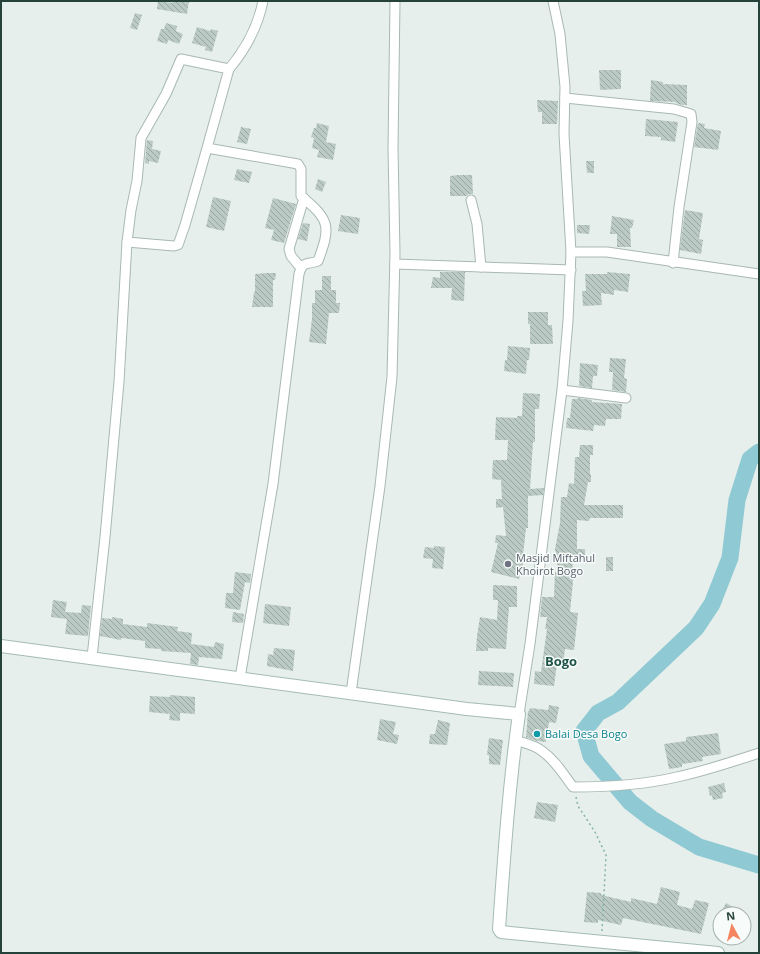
<svg xmlns="http://www.w3.org/2000/svg" width="760" height="954" viewBox="0 0 760 954" font-family="'Open Sans',sans-serif">
  <defs>
    <pattern id="building-back-hatch" width="6" height="6" patternUnits="userSpaceOnUse"><rect width="6" height="6" fill="#bbcac4"/><path d="M-1 5l2 2M0 0l6 6M5-1l2 2" fill="none" stroke="#98a6a0"/></pattern>
  </defs>
  <rect width="100%" height="100%" fill="#e6efeb"/>
  <g fill="none" stroke-linecap="round" stroke-linejoin="round">
    <path stroke="#8ec9d4" stroke-width="17" d="M759 452 750 459 737 500 730 558 712 604 696 628 618 702 598 713 584 731 591 756 630 802 652 819 699 847 759 865"/>
  </g>
  <g fill="url(#building-back-hatch)">
    <path d="M158 1 173 3V1H189L187 14 157 9Z"/>
    <path d="M135 13 142 15 137 30 130 28Z"/>
    <path d="M166 23 177 26 176 31 183 34 179 44 168 40 167 44 157 41 161 29H164Z"/>
    <path d="M197 27 210 31 211 29 218 31 212 52 205 50 206 47 192 43Z"/>
    <path d="M599 70H621V89L600 90Z"/>
    <path d="M651 80 663 82V84L687 85V105H682L676 103V102L650 101Z"/>
    <path d="M537 100 558 101 557 124H542V112H538Z"/>
    <path d="M646 119 678 122 675 142 661 140V137L645 136Z"/>
    <path d="M317 123 329 126 326 142 336 144 333 160 317 157 319 150 312 148 314 138 311 137 314 128H316Z"/>
    <path d="M698 123 705 124 704 128 721 131 718 150 694 147Z"/>
    <path d="M241 127 251 129 247 144 237 142Z"/>
    <path d="M147 140 153 141 152 149 161 151 158 163 149 161V164L145 163Z"/>
    <path d="M586 161H594V173H587Z"/>
    <path d="M237 169 252 172 249 183 234 180Z"/>
    <path d="M458 175H472L473 194H469L466 196H450V176Z"/>
    <path d="M318 179 326 182 322 192 315 189Z"/>
    <path d="M213 197 231 201 224 231 206 227Z"/>
    <path d="M273 198 296 204 284 243 271 240 274 230 265 228Z"/>
    <path d="M685 210 703 213 699 239 703 240 701 254 680 250Z"/>
    <path d="M341 215 360 218 358 234 338 231Z"/>
    <path d="M612 216 634 220 632 228H630L631 247H617V234H610Z"/>
    <path d="M303 223 310 224 307 241 298 239Z"/>
    <path d="M577 225H590L589 234 577 233Z"/>
    <path d="M440 272H465L464 301 451 300 452 288H431L433 277 440 278Z"/>
    <path d="M607 272 630 274 628 292 614 290V295L601 293 602 305 583 306 582 291H586L585 274H607Z"/>
    <path d="M267 273H276L275 280H273V307H252L254 292H255V274Z"/>
    <path d="M322 276H331V290H336V303H340L339 313H329L326 344 309 342 312 319V303H315V290H322Z"/>
    <path d="M528 312H548V325H552L553 344H530V324H528Z"/>
    <path d="M508 346 530 348 529 360H527L526 374 504 371 505 360H507Z"/>
    <path d="M610 358 626 359 624 378 627 379 626 392 612 390 613 372H609Z"/>
    <path d="M580 363 598 365 597 376H593L592 388 579 386Z"/>
    <path d="M523 393 540 394 539 409H535V442H533L530 489 544 488 543 495 528 496V528H526L523 555 525 556 519 579 491 572 498 543H495L496 535 506 536 503 507 496 508V499H502L501 480 492 479 493 460H507L508 440H495L496 417 517 418V416H522Z"/>
    <path d="M578 398 592 400V402L622 404 621 419H606L605 426 594 425 593 431 566 428 567 418H570L572 399H578Z"/>
    <path d="M580 445H593V455H590V474H591V482H588L584 505H623V518H590L589 521 577 520V549H585V556H572L573 572H574L570 612 578 613 574 650 565 649 563 664H557L554 686 534 684 535 671 541 672 547 629H545L547 617H540L542 597H554L555 572H557V555H556L555 549 560 523 561 497H567L569 483 574 484 575 457H579Z"/>
    <path d="M434 546 445 547 443 569 432 568 433 559 423 558 425 547 434 548Z"/>
    <rect x="606" y="557" width="7" height="14"/>
    <path d="M235 572 251 574 250 583 245 582 240 610 225 608 226 593H233Z"/>
    <path d="M493 585 517 586V607H509L506 649 488 648V651H476L477 636 480 617 497 620 498 600H493Z"/>
    <path d="M53 600 67 602 65 612 81 613 82 605 91 606 88 636 65 634 67 619 51 617Z"/>
    <path d="M265 604 291 607 289 626 263 623Z"/>
    <path d="M233 612 244 614 243 623 232 622Z"/>
    <path d="M112 617 123 619V624L147 627V623L178 627 177 631 192 633 191 644 214 647 215 642 224 644 222 659 199 657 198 665 190 664 191 653 161 651V649L145 648V641L121 638V640L100 636 102 618 112 619Z"/>
    <path d="M274 648 295 650 293 671 267 666 268 654 273 655Z"/>
    <path d="M479 671 514 673 513 687 478 685Z"/>
    <path d="M170 695 195 697V714L180 713V721L169 720 170 714 149 712 150 696 170 697Z"/>
    <path d="M549 705 559 707 556 723 549 722 546 742 537 741 526 737 528 711H529L530 708 548 710Z"/>
    <path d="M380 719 396 722 393 734 399 735 397 744 377 740Z"/>
    <path d="M438 720 450 723 447 745 429 744 430 734H435Z"/>
    <path d="M718 733 721 754 702 757 703 761 682 764V767L669 769 664 744 686 741V737Z"/>
    <path d="M489 738 503 740 500 765 489 764V755H487Z"/>
    <path d="M724 783 726 792 722 793 723 798 713 800 712 795 710 796 708 787Z"/>
    <path d="M537 802 558 805 555 822 534 818Z"/>
    <path d="M661 887 680 892 677 905 692 909 695 900 709 903 701 934 623 918 621 925 598 920V923L584 922 587 892 601 893V895L631 902V898L657 904Z"/>
    <path d="M726 903 746 914H720Z"/>
  </g>
  <g fill="none" stroke-linecap="round" stroke-linejoin="round">
    <defs>
      <g id="street">
        <path d="M229 69C245 50 258 26 263 1"/>
        <path d="M565 98 674 109 691 114 692 122 679 207 673 263"/>
        <path d="M207 148 229 69 181 59 166 94 141 138 137 181 131 210 127 242 174 246 178 245 185 225 207 148 298 164 301 169V196C330 220 331 226 318 261 308 265 303 260 299 274L273 484 240 678"/>
        <path d="M471 200 477 224 481 267"/>
        <path d="M571 252H607L759 274"/>
        <path d="M395 264 571 270"/>
        <path d="M301 268 291 256 289 249 304 198"/>
        <path d="M562 390 626 398"/>
        <path d="M92 657 105 537 119 382 127 242"/>
        <path d="M351 693 380 486 392 377 395 254 393 148 395 1"/>
        <path d="M519 714 530 644 562 390 568 321 571 252 564 134 565 87 560 34 553 1"/>
        <path d="M515 740C524 743 535 745 542 751 555 760 564 775 573 787 608 787 643 785 677 777 705 771 732 762 759 753"/>
      </g>
      <path id="secondary" d="M1 646 467 709 519 714C509 785 504 857 499 929L501 932 718 953"/>
    </defs>
    <use href="#street" stroke="#a8b8b2" stroke-width="11"/>
    <use href="#secondary" stroke="#a4bbb3" stroke-width="14"/>
    <path stroke="#86b3a5" stroke-width="1.5" stroke-dasharray="2 3" stroke-linecap="butt" d="M576 797 578 806 595 832 606 855 602 931"/>
    <use href="#street" stroke="#fff" stroke-width="9"/>
    <use href="#secondary" stroke="#fff" stroke-width="12"/>
  </g>
  <circle fill="#6b7280" stroke="#f7fbf9" stroke-width="1.5" cx="508" cy="564" r="4"/>
  <circle fill="#0f9aa8" stroke="#f7fbf9" stroke-width="1.5" cx="537" cy="734" r="4"/>
  <g text-anchor="middle" stroke-width="3" stroke-linejoin="round" paint-order="stroke">
    <g font-size="11" fill="#5b616d" stroke="#f7fbf9" text-anchor="start">
      <text x="516" y="562">Masjid Miftahul<tspan x="516" dy="13">Khoirot Bogo</tspan></text>
    </g>
    <g font-size="11" fill="#0d838f" stroke="#f7fbf9" text-anchor="start">
      <text x="545" y="738">Balai Desa Bogo</text>
    </g>
    <g font-size="13" font-weight="bold" fill="#1f5548" stroke="#f7fbf9">
      <text x="561" y="666">Bogo</text>
    </g>
  </g>
  <rect width="760" height="954" fill="none" stroke="#24423a" stroke-width="4"/>
  <g transform="translate(732 926) rotate(353)"><circle r="19" fill="#f7fbf9" stroke="#a3b1ad"/>
  <path d="M0-3L7 15L0 10L-7 15Z" fill="#f4845f"/>
  <text y="-6" font-size="11" font-weight="bold" text-anchor="middle" fill="#24423a">N</text>
  </g>
</svg>
